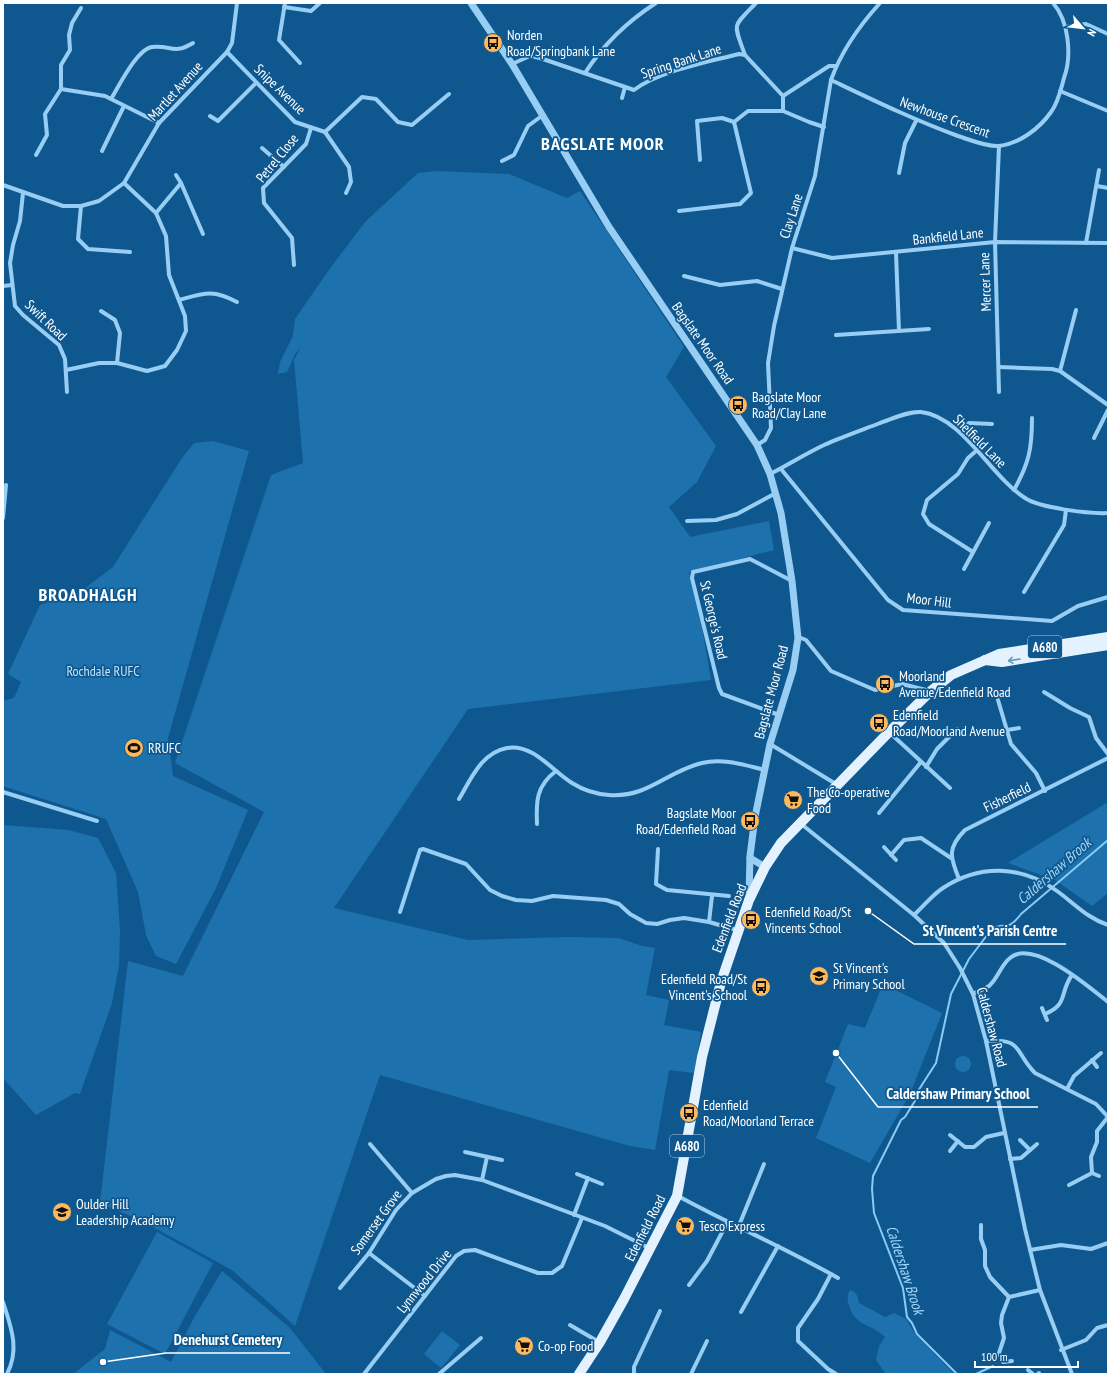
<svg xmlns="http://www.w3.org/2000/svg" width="1111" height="1377" viewBox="0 0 1111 1377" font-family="'PT Sans Narrow',sans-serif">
  <rect width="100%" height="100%" fill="#0f588f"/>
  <g fill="#1d72ad">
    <path d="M436 171 509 174 567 198 580 191 684 347 666 377 716 446 697 482 669 507 690 537 769 521 774 550 689 572 699 610 711 680 468 709 334 908 468 940 567 937 619 938 642 946 655 948 646 995 669 1000 664 1025 701 1032 694 1073 669 1070 655 1150 630 1146 380 1075 295 1326 232 1270 142 1221 100 1203 128 961 183 976 264 812 175 763 271 475 303 463 294 360 301 347 295 354 287 372 278 374 280 362 293 336 295 319 331 267 366 221 418 173Z"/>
    <path d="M213 441 249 451 168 738 173 776 248 810 216 888 176 964 156 956 146 935 138 892 106 819 3 786V701L14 698 21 682 8 674 40 605 80 592 113 567 182 458 194 443Z"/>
    <path d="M1108 802V893L1092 906 1055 880 1008 863Z"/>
    <path d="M3 825 68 830 98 838 116 873 120 930 119 965 112 1003 80 1094 75 1093 36 1115 3 1078Z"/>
    <path d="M883 984 942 1013 910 1094 870 1163 816 1138 836 1087 825 1082 848 1024 865 1028Z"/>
    <circle cx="963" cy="1064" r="8"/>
    <path d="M157 1232 213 1263 165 1354 107 1324Z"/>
    <path d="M222 1271 290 1328 326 1374H73L105 1349 110 1330 171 1362 195 1316Z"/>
    <path d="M850 1290C857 1292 858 1297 859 1303L885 1317 894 1313 906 1319 915 1334 954 1374H886L876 1360 879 1346 885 1337C872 1324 854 1326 849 1305 847 1300 847 1295 850 1290Z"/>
    <path d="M442 1331 460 1345 441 1368 424 1354Z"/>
  </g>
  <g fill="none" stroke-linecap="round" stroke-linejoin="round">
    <g stroke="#89cbf7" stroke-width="2">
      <path d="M957 1374 917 1334 912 1323 907 1317 903 1288 874 1213 872 1189 873 1176 901 1120 905 1117 918 1096V1091L936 1063 951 994 969 959 991 930C1004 920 1006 934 1021 914L1108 840"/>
      <path d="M976 1374 993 1366"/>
    </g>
    <g stroke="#98cef3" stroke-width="4">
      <path d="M285 3 279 40 300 63"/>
      <path d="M284 7 311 11 320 3"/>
      <path d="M1066 27 1086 24 1108 34"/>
      <path d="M227 52 295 122 325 132"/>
      <path d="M745 55C733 22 732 28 756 3"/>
      <path d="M512 64 530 56 540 58 634 90C659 71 708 62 739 54L745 55 783 96V111"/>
      <path d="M585 73C603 45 628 21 656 3"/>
      <path d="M831 80C873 100 914 120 958 136 971 140 986 147 999 146 1019 144 1040 128 1051 112 1058 103 1061 89 1064 78 1072 56 1069 21 1053 3"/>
      <path d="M61 89 105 96 159 123"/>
      <path d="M1060 91 1108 111"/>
      <path d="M783 96 829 66H836"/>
      <path d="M622 98 625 87"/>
      <path d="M111 99C119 86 137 49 152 47 172 45 173 55 193 43"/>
      <path d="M210 116 218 121 256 83"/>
      <path d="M325 132 362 97 376 99 398 122 412 125 449 94"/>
      <path d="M325 132 349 167 351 182 346 193"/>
      <path d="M999 146 995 242 999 392"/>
      <path d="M262 148 284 167"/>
      <path d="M102 151 124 106"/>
      <path d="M36 155 47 135 45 114 61 89V65L70 50 69 35 72 23 81 8"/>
      <path d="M700 160 697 121 722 118 734 122 748 111H783L809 122 824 127"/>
      <path d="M502 161 514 155 528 126 543 115"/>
      <path d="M899 173 905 143 916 121"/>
      <path d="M176 175 181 183"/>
      <path d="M3 185 63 206H81L99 201 124 183 159 123 227 52 232 43 237 3"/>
      <path d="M1097 186 1108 188"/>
      <path d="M23 193 20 221 13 245 10 263 15 306 23 315 59 345 65 359 67 392"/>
      <path d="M81 206 78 239 88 249 130 252"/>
      <path d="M679 211 740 204 751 193 734 122"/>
      <path d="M156 213 181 183 203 234"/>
      <path d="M1086 243 1099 170"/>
      <path d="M792 248 832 258 995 242 1108 243"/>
      <path d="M896 253 899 331"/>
      <path d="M294 265 292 238 264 203 263 188 306 144 311 128"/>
      <path d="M684 276 720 285 757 281 782 289"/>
      <path d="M3 286 12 285"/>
      <path d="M179 300C204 293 213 289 237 302"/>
      <path d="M101 311 115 320 120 333 117 363"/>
      <path d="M836 335 929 329"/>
      <path d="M999 367 1052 369 1060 371 1108 405"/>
      <path d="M66 370 99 363H117L147 371 165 366 177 350 186 331 185 316 169 275 166 236 156 213 124 183"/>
      <path d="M1060 371 1076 310"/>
      <path d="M959 431 969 423 992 424"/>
      <path d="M1094 438 1108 410"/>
      <path d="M757 445 765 440 771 428 768 363 774 326 792 248 815 176 831 80C841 52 860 25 880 3"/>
      <path d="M781 469 888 600 903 610 1052 621 1078 606 1108 597"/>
      <path d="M770 474C788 465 805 454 824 445 842 437 862 430 880 423 892 419 908 411 921 412 963 417 990 476 1025 498 1040 508 1089 514 1108 513"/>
      <path d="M1014 490C1029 463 1032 449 1032 418"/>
      <path d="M3 518 6 485"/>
      <path d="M687 521 716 520 737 514 776 493"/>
      <path d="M973 552 929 524 923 514 927 500 958 474 968 458 976 451"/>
      <path d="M964 569 989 523"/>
      <path d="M1024 592 1064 525 1066 510"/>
      <path d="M798 638H801L806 640 831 671 875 690 902 684 930 691"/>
      <path d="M1044 692 1070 708 1089 717 1096 738 1108 754"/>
      <path d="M998 700 1011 744 1036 773 1045 791"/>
      <path d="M779 715 722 694 719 688 692 578 693 572 750 559 792 581"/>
      <path d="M1007 730 1019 728"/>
      <path d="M890 733 950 788"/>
      <path d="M770 744 836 784"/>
      <path d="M926 767 937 749 957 729"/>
      <path d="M3 792 97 821"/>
      <path d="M459 799C471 779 481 753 507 748 534 744 551 770 572 783 583 790 595 794 609 795 648 798 667 771 702 763 723 758 744 765 765 770"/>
      <path d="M879 813 921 762"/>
      <path d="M800 823 914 915 944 943 960 968 973 994 986 1041 1025 1229 1040 1290 1072 1374"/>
      <path d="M537 824C536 802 536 786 556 771"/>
      <path d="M884 847 896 860"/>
      <path d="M658 849 656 884 667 890 729 896"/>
      <path d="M891 855 904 840 921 838 951 858"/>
      <path d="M959 879C950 857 947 848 965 830L1108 758"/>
      <path d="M400 912 420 850 423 849 466 864 490 890 502 896 516 900 532 901 553 896 606 900 619 904 630 914 646 923 657 924 670 920 684 918 709 922 737 930"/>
      <path d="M914 915C923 907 932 895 943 888 979 864 1022 865 1057 891 1075 904 1087 918 1108 925"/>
      <path d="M709 922 712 896"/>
      <path d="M973 994C978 991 986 989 990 985 998 978 1001 965 1010 958 1033 938 1089 987 1108 1002"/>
      <path d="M1042 1008 1047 1020"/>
      <path d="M1045 1014C1069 1004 1059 993 1072 975"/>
      <path d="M986 1041C1024 1038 1014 1052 1035 1073L1096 1104 1108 1117"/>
      <path d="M1092 1060 1097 1067"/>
      <path d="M1067 1089 1074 1076 1101 1053"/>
      <path d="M950 1135 965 1147H974L986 1137 1004 1133"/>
      <path d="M1020 1140 1030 1150"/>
      <path d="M370 1144 412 1193"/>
      <path d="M950 1151 958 1141"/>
      <path d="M465 1152 502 1160"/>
      <path d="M1010 1159 1021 1158 1037 1144"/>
      <path d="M1092 1173 1099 1176"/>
      <path d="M577 1174 602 1184"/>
      <path d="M482 1180 487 1157"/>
      <path d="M1069 1185 1092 1173 1091 1157 1097 1142V1131L1108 1117"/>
      <path d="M678 1196C731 1225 786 1248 838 1278"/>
      <path d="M574 1215 588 1178"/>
      <path d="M981 1225V1239L985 1250V1266L990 1277 1009 1297 1040 1290"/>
      <path d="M738 1228 764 1164"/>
      <path d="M1030 1250 1061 1245 1091 1249 1108 1243"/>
      <path d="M369 1253 425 1296"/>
      <path d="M831 1274 818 1299 798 1328V1341L828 1369 836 1374"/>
      <path d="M689 1285 707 1261 727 1223"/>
      <path d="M340 1288 369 1253 396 1210 412 1193 436 1179 446 1176 455 1175 482 1180 605 1226 649 1248"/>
      <path d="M1009 1297 1002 1315 1001 1323 1004 1338 999 1353 1003 1362 1012 1361"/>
      <path d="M3 1302C11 1327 20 1349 7 1374"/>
      <path d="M741 1312 778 1246"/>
      <path d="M570 1325 599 1342"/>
      <path d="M1061 1350 1086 1340 1097 1328 1108 1325"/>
      <path d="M1028 1370 1033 1374"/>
      <path d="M364 1374 456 1256 464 1251 475 1250 538 1273H552L562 1266 582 1218"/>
      <path d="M439 1374 481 1338"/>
      <path d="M634 1374V1367L660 1311"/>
      <path d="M691 1374 707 1341"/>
      <path d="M1038 1374 1039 1373"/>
    </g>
    <g stroke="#98cef3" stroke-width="7">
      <path d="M471 3 512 64 609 227 757 445 770 474 781 513 792 581 798 638 793 670 770 744 755 817 750 856 749 897"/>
      <path d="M750 858 765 867"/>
    </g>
    <g stroke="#e4f2ff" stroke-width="10">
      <path d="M985 660 1002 662 1108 645"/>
      <path d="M579 1374 600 1342 624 1299 677 1196 702 1057 721 982 749 900 765 867 781 843 889 732 931 691 951 675 999 654 1108 637"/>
    </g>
  </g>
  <defs><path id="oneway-shaft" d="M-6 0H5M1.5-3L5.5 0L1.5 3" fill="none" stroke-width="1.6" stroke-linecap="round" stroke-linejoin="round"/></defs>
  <use stroke="#6496bc" href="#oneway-shaft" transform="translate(1014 660) rotate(171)"/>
  <defs>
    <symbol id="bus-disc" viewBox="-11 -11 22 22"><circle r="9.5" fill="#ffb95a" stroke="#0f588f"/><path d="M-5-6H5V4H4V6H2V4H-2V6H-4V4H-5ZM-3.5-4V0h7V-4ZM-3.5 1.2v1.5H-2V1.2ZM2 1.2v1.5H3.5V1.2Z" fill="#111"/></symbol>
    <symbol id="stadium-disc" viewBox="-11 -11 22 22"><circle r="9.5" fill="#ffb95a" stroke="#0f588f"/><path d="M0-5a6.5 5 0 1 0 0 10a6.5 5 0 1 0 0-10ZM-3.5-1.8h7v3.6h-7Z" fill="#111"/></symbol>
    <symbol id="supermarket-disc" viewBox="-11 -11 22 22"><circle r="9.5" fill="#ffb95a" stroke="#0f588f"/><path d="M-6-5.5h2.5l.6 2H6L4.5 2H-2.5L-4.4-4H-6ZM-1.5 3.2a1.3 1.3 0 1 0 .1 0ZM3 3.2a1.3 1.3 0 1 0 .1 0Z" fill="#111"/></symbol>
    <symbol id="school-disc" viewBox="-11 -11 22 22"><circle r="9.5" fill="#ffb95a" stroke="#0f588f"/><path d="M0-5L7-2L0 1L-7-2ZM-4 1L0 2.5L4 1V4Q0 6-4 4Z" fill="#111"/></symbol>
  </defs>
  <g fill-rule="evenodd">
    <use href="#bus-disc" x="482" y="32" width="22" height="22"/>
    <use href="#bus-disc" x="727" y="394" width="22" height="22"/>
    <use href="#bus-disc" x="874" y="673" width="22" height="22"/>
    <use href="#bus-disc" x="868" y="712" width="22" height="22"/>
    <use href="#stadium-disc" x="123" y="737" width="22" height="22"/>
    <use href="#supermarket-disc" x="782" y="789" width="22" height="22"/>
    <use href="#bus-disc" x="739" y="810" width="22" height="22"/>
    <use href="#bus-disc" x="740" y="909" width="22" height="22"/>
    <use href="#school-disc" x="808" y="965" width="22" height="22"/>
    <use href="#bus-disc" x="750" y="976" width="22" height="22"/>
    <use href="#bus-disc" x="678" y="1102" width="22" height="22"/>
    <use href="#school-disc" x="51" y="1201" width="22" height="22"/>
    <use href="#supermarket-disc" x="674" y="1215" width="22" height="22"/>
    <use href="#supermarket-disc" x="513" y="1335" width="22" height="22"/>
  </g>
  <g text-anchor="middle" stroke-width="3.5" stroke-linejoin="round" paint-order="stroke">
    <g fill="#0f588f" stroke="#b7cddd" stroke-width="1">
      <rect x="1028" y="636" width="34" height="22" rx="3"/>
      <rect x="670" y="1135" width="34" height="22" rx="3"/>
    </g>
    <g font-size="13" font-weight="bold" fill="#fff">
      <text x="1045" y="652">A680</text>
      <text x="687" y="1151">A680</text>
    </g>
    <g font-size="14" fill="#fff" stroke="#0f588f" text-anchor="start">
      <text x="507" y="40">Norden<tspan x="507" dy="16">Road/Springbank Lane</tspan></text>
      <text x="752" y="402">Bagslate Moor<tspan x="752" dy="16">Road/Clay Lane</tspan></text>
      <text x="899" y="681">Moorland<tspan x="899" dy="16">Avenue/Edenfield Road</tspan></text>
      <text x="893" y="720">Edenfield<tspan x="893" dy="16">Road/Moorland Avenue</tspan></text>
      <text x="148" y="753">RRUFC</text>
      <text x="807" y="797">The Co-operative<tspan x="807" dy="16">Food</tspan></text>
      <text x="736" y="818" text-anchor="end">Bagslate Moor<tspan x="736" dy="16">Road/Edenfield Road</tspan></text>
      <text x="765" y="917">Edenfield Road/St<tspan x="765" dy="16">Vincents School</tspan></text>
      <text x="833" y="973">St Vincent's<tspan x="833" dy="16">Primary School</tspan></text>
      <text x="747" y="984" text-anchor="end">Edenfield Road/St<tspan x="747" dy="16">Vincent's School</tspan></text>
      <text x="703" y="1110">Edenfield<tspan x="703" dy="16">Road/Moorland Terrace</tspan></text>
      <text x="76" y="1209">Oulder Hill<tspan x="76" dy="16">Leadership Academy</tspan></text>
      <text x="699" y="1231">Tesco Express</text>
      <text x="538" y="1351">Co-op Food</text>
    </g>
    <g font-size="14" fill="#fff" stroke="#0f588f">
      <text transform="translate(681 61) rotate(-18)" y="5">Spring Bank Lane</text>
      <text transform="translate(280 89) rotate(44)" y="5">Snipe Avenue</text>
      <text transform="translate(175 91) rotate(-48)" y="5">Martlet Avenue</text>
      <text transform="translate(945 117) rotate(20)" y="5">Newhouse Crescent</text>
      <text transform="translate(277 158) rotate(-51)" y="5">Petrel Close</text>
      <text transform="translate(791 216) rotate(-72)" y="5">Clay Lane</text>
      <text transform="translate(948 236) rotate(-6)" y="5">Bankfield Lane</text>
      <text transform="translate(985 282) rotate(-92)" y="5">Mercer Lane</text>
      <text transform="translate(46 320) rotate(44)" y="5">Swift Road</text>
      <text transform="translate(703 343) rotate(55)" y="5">Bagslate Moor Road</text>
      <text transform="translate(980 441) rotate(45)" y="5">Shelfield Lane</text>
      <text transform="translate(929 600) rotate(7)" y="5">Moor Hill</text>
      <text transform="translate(714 620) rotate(77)" y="5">St George's Road</text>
      <text transform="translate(771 692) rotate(-75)" y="5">Bagslate Moor Road</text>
      <text transform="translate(1007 797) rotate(-26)" y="5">Fisherfield</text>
      <text transform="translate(729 918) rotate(-69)" y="5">Edenfield Road</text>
      <text transform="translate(992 1027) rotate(75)" y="5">Caldershaw Road</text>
      <text transform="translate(376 1222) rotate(-54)" y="5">Somerset Grove</text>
      <text transform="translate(645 1228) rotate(-63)" y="5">Edenfield Road</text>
      <text transform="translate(424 1281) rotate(-51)" y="5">Lynnwood Drive</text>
    </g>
    <g font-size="14" fill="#bfe4fe" stroke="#0f588f">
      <text x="103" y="676">Rochdale RUFC</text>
    </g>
    <g font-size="15" font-style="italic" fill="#a4d7fa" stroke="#0f588f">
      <text transform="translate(1054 871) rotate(-41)" y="5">Caldershaw Brook</text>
      <text transform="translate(905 1270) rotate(72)" y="5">Caldershaw Brook</text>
    </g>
    <g font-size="18" font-weight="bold" letter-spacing="1" fill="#fff" stroke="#0f588f">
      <text x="603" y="150">BAGSLATE MOOR</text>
      <text x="88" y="601">BROADHALGH</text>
    </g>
  </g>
  <path fill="none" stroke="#fff" stroke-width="1.5" d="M868 911L914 944H1066M836 1053L878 1107H1038M103 1362L166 1353H290"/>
  <g fill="#fff" stroke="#0f588f" stroke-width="1.5">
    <circle cx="868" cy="911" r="4"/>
    <circle cx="836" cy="1053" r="4"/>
    <circle cx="103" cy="1362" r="4"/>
  </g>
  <g font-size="15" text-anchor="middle" font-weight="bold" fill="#fff" stroke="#0f588f" stroke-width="3.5" stroke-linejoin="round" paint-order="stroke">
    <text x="990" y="936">St Vincent's Parish Centre</text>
    <text x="958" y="1099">Caldershaw Primary School</text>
    <text x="228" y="1345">Denehurst Cemetery</text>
  </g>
  <rect width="1111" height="1377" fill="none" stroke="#ffffff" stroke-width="8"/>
  <g transform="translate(1083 28) rotate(118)" stroke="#0f588f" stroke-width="3" paint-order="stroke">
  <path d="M0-3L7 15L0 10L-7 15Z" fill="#ffffff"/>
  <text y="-6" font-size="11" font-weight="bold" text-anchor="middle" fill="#ffffff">N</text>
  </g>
  <path d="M975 1361v6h103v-6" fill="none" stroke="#ffffff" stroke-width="2"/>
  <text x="981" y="1361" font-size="12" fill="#ffffff" stroke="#0f588f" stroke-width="3" paint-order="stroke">100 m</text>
</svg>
